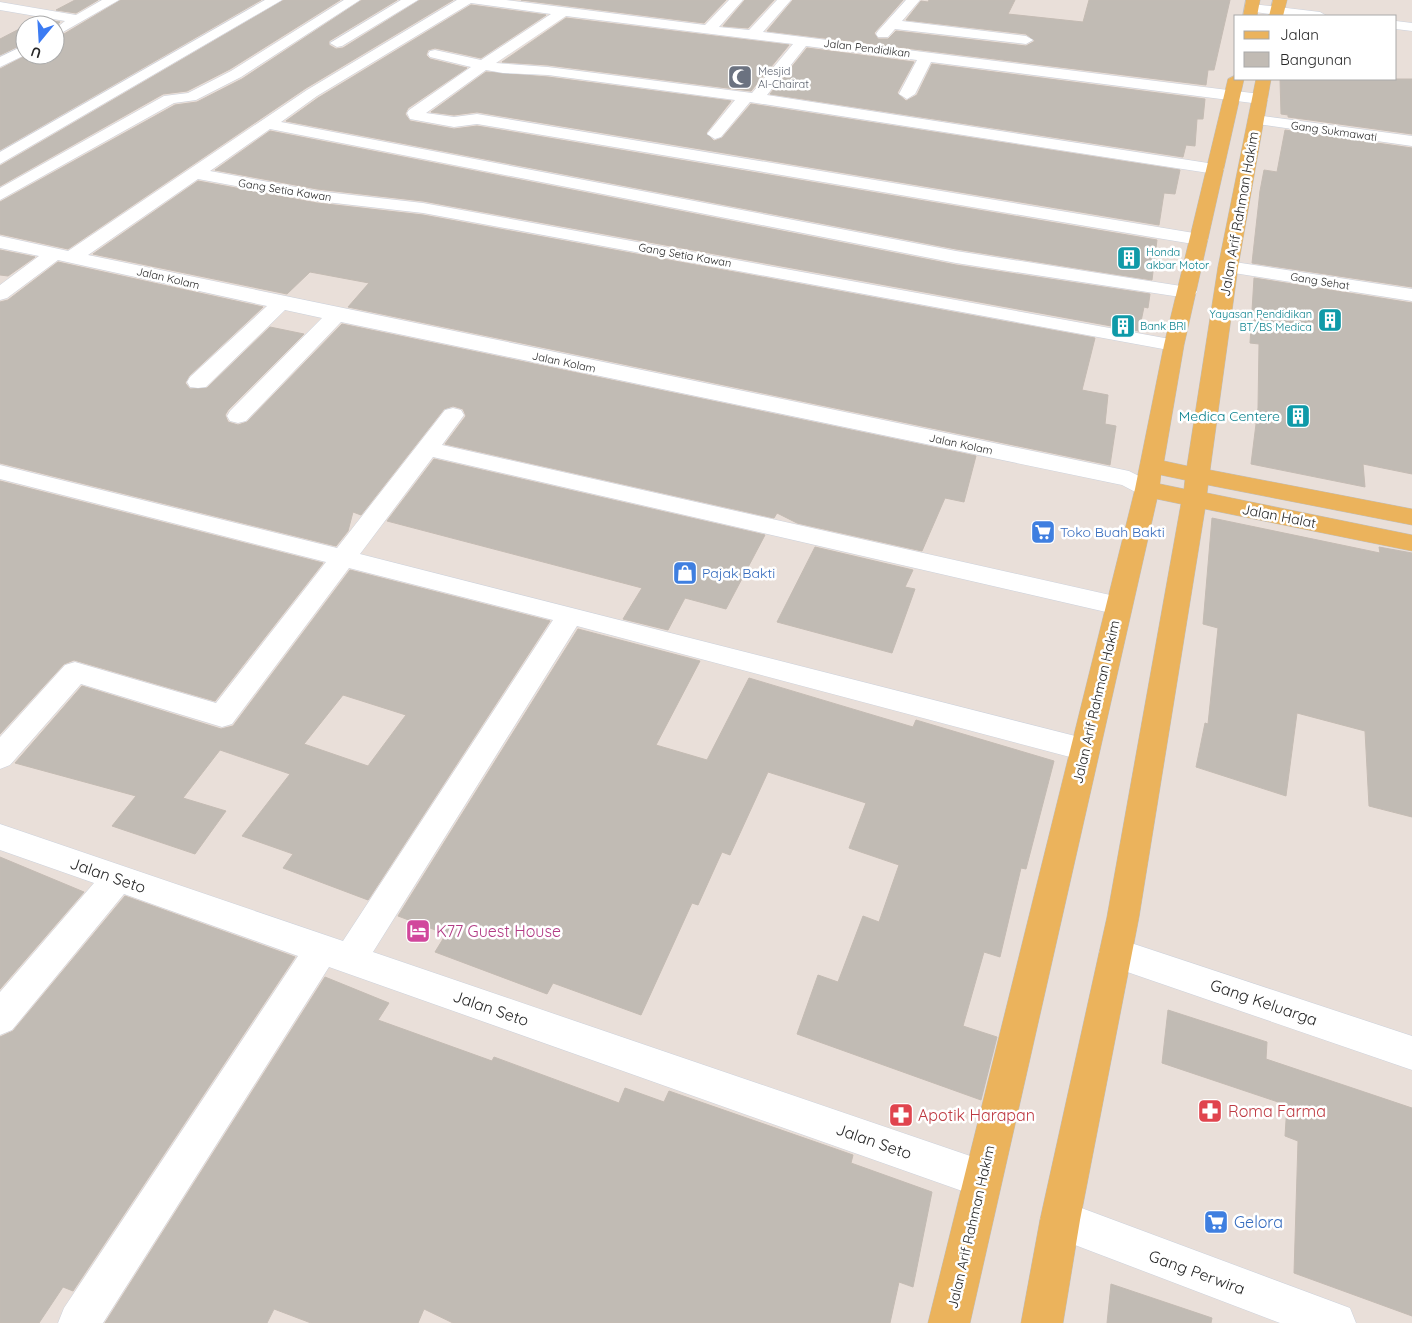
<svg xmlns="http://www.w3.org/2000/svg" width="1412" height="1323" viewBox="0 0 1412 1323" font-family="Quicksand,sans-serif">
  <rect width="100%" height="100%" fill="#e9dfd9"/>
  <g fill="#c1bbb4" stroke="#c4bbb3" fill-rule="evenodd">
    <path d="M75 0H98L76 13 56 10Z"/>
    <path d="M121 0H261L0 150V69L27 55H55V30L64 34Z"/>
    <path d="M284 0H340L230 69 187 91 163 94 0 186V166Z"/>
    <path d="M362 0H397L329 41V45L336 49 343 48 420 0H453L306 88 68 249 0 234V202L175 105 197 102 242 79Z"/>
    <path d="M521 0H726L704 23Z"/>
    <path d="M745 0H774L748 28 723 26Z"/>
    <path d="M793 0H903L874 33 878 39H888L896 31 1026 46 1035 41 1026 34 906 20 921 1 928 2 929 0H1015L1008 14 1083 22 1089 0H1230L1214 70H1208L1206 85 767 31Z"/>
    <path d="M471 5 546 15 481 58 435 48 428 50 426 55 430 59 467 68 408 108 405 114 410 121 454 129 477 126 1157 240 1152 280 956 249 286 121 318 98Z"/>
    <path d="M566 18 789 45 751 91 548 65 502 62Z"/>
    <path d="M39 19 60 22 55 26 27 25Z"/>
    <path d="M25 26V43L0 55V39Z"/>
    <path d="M807 48 914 62 897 93 906 101 917 95 932 64 1205 99 1203 119H1197L1195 146 1186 145 1183 157 770 94Z"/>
    <path d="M486 72 548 77 731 101 706 133 714 141 722 138 751 104 1180 170 1175 194 1164 193 1159 225 477 112 454 115 431 112Z"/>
    <path d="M1280 79H1412V134L1288 117V115L1281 114Z"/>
    <path d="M1285 130 1412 148V287L1252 263 1260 191 1264 170 1277 172Z"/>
    <path d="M270 131 956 265 1150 294 1148 308 1144 307 1139 331 423 201 317 189 215 170Z"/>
    <path d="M198 181 317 203 423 215 1095 338 1082 390 1108 395 1105 424 1116 426 1110 465 348 307 369 283 310 272 287 294 93 254Z"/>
    <path d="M0 250 35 257 8 276 0 275Z"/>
    <path d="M58 262 263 307 189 376 185 383 190 389 207 388 270 327 304 334 228 410 225 415 228 422 238 425 247 422 342 324 976 456 964 502 945 498 922 551 797 523 777 513 774 518 445 444 466 416 463 409 453 406 444 409 361 515 353 512 348 531 336 546 0 463V302L8 300Z"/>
    <path d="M1254 278 1412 303V474L1363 464 1365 487 1251 464 1258 408 1259 344 1250 343Z"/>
    <path d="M434 459 765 535 726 609 685 598 668 630 623 619 642 588 387 521Z"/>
    <path d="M0 481 323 563 215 701 74 660 64 664 0 734Z"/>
    <path d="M1212 518 1380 553 1379 547 1412 553V817L1369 806 1365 731 1297 713 1286 796 1196 767 1205 723 1208 724 1218 628 1203 624Z"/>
    <path d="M815 547 913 570 905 587 915 589 892 653 777 622Z"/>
    <path d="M350 570 550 621 368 900 283 868 293 854 242 836 290 774 220 750 183 798 226 811 195 854 112 826 136 796 15 763 82 686 221 729 233 726ZM343 695 406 715 368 766 304 744Z"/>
    <path d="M578 629 700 661 656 745 707 760 749 678 913 727 916 720 1054 761 1026 869 1021 868 1000 957 984 952 963 1026 997 1037 981 1100 797 1034 818 975 838 982 863 916 879 922 899 865 849 848 866 803 768 772 730 855 722 852 698 905 692 903 641 1015 553 983 547 994 435 952 446 934 398 916Z"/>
    <path d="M0 857 84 892 0 989Z"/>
    <path d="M125 896 295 957 73 1291 63 1287 39 1323H0V1037L13 1031Z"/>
    <path d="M325 977 389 1003 378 1020 492 1061 494 1057 619 1103 625 1088 664 1102 669 1091 853 1155 851 1163 932 1192 913 1287 899 1282 890 1323H453L424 1309 418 1323H311L274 1309 267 1323H105Z"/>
    <path d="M1168 1010 1267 1042 1266 1059 1412 1108V1316L1294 1273 1298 1141 1285 1136 1287 1105 1162 1063Z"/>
    <path d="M1111 1284 1212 1318 1211 1323H1107Z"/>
  </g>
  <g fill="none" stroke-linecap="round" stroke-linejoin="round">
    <defs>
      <g id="minor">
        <path d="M102 0H119L63 32 56 28 65 21 0 10V2L76 15Z"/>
        <path d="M265 0H282L0 164V152Z"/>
        <path d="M344 0H360L241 77 196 100 174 103 0 200V188L164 96 188 93 231 71Z"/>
        <path d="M401 0H418L342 46 337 47 330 43Z"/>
        <path d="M457 0H506L705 25 729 0H743L719 27 749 30 777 0H791L763 32 1260 94 1268 99 1260 104 931 62 915 94 907 99 899 94 917 60 806 46 767 95 1221 165 1224 169 1221 173 1215 174 750 102 721 137 715 139 707 134 735 100 548 75 503 73 486 70 426 113 454 117 477 114 1206 235 1208 239 1206 243 1199 245 477 124 454 127 410 119 407 113 409 110 471 67 430 57 428 54 430 51 435 50 481 60 551 14 471 3 317 96 281 122 956 251 1194 288 1197 292 1194 296 1187 298 956 263 270 129 210 171 317 191 423 203 1181 341 1184 345 1181 349 1174 351 423 213 317 201 198 179 88 255 1129 471 1155 484 1159 489 1155 494 1147 497 1139 494 1122 485 341 322 246 421 238 423 230 421 227 416 230 411 322 318 285 310 206 387 198 388 190 387 187 382 190 377 267 306 58 260 7 298 0 300V285L39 256 0 248V236L68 251 307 90ZM566 16 793 44 752 93 548 67 496 63Z"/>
        <path d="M906 0H920L902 21 1026 36 1033 40 1026 44 895 29 888 37H878L876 34 878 31Z"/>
        <path d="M1252 4 1320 12 1327 16H1287L1247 11 1245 8Z"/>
        <path d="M1396 21 1412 23V31L1396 29Z"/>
        <path d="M25 45V55L0 67V57Z"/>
        <path d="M1256 115 1412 136V146L1250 123 1248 120Z"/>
        <path d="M1228 261 1412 289V301L1221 271 1218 267 1221 263Z"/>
        <path d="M453 408 461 410 464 415 442 445 1128 599 1132 606 1128 613 1119 615 433 457 360 554 1095 741 1100 749 1095 757 1085 761 577 626 373 952 982 1160 996 1165 1001 1179 996 1193 982 1198 329 967 103 1323H58L64 1308 298 956 124 894 12 1030 0 1035V992L94 883 0 850V824L343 941 553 620 349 568 232 724 222 727 81 684 10 765 0 769V737L65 665 75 662 216 703 326 562 0 479V465L337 548 445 410Z"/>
        <path d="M1116 938 1412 1036V1070L1104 964 1099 953 1104 942Z"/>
        <path d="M1060 1200 1350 1308 1356 1323H1280L1046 1234 1040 1220 1046 1206Z"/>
      </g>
      <g id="major">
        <path d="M1246 0H1260L1257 16H1243Z"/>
        <path d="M1273 0H1287L1283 16H1269Z"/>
        <path d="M1236 75V79H1244L1184 345 1164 461 1187 466 1218 267 1256 79H1271L1238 267 1210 470 1412 509V525L1208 485 1207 493 1412 535V551L1205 509 1139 917 1080 1220 1063 1323H1021L1040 1220 1107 917 1181 504 1157 499 970 1323H928L1135 489 1164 345 1228 79ZM1161 475 1185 480 1184 489 1160 484Z"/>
      </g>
    </defs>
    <use href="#minor" stroke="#cbd1dc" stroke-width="1"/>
    <use href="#major" stroke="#bebebe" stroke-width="1"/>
    <use href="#minor" fill="#fff" fill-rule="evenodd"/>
    <use href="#major" fill="#ebb35c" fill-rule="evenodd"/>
  </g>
  <defs>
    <symbol id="mosque-square" viewBox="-11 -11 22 22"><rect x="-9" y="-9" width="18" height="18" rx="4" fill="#6b7280" stroke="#fff"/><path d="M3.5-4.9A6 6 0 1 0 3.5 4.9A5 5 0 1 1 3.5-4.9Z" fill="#fff"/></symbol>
    <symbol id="building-square" viewBox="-11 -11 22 22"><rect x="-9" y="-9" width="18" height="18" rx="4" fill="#0f9aa8" stroke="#fff"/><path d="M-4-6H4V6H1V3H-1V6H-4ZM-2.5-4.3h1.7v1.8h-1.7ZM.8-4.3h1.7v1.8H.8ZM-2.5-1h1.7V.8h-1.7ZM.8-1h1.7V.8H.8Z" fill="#fff"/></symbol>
    <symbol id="supermarket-square" viewBox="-11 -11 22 22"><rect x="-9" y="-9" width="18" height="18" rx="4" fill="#3f7fe0" stroke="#fff"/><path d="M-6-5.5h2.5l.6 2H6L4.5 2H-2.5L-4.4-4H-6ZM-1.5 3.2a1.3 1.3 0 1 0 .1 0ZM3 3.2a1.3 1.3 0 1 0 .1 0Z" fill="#fff"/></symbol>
    <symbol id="shop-square" viewBox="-11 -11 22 22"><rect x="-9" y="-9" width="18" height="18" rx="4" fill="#3f7fe0" stroke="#fff"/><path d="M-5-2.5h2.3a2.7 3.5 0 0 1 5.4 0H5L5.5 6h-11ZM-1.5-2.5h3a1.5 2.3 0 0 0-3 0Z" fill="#fff"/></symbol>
    <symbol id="hotel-square" viewBox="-11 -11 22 22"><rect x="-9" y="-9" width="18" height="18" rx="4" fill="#d1479c" stroke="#fff"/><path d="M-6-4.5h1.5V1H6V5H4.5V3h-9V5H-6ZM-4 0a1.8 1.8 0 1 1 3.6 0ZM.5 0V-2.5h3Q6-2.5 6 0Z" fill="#fff"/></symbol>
    <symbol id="pharmacy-square" viewBox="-11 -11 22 22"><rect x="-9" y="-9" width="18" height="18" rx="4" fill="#e0444e" stroke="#fff"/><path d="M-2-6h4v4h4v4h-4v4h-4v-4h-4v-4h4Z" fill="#fff"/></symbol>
  </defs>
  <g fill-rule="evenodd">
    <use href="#mosque-square" x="726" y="63" width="28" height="28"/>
    <use href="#building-square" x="1115" y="244" width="28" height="28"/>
    <use href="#building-square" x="1316" y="306" width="28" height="28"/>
    <use href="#building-square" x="1109" y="312" width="28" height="28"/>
    <use href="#building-square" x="1284" y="402" width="28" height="28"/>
    <use href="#supermarket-square" x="1029" y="518" width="28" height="28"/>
    <use href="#shop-square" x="671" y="559" width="28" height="28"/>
    <use href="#hotel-square" x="404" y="917" width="28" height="28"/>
    <use href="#pharmacy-square" x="1196" y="1097" width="28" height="28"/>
    <use href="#pharmacy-square" x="887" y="1101" width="28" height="28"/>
    <use href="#supermarket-square" x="1202" y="1208" width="28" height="28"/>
  </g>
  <g text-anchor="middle" stroke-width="5" stroke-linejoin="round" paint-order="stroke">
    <g font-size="11" fill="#272727" stroke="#fff">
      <text transform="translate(867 48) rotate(7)" y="4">Jalan Pendidikan</text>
      <text transform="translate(1334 131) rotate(8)" y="4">Gang Sukmawati</text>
      <text transform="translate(285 190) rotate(9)" y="4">Gang Setia Kawan</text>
      <text transform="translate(685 255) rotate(10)" y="4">Gang Setia Kawan</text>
      <text transform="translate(168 278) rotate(13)" y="4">Jalan Kolam</text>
      <text transform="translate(1320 281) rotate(9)" y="4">Gang Sehat</text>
      <text transform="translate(564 362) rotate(12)" y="4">Jalan Kolam</text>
      <text transform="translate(961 444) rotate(12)" y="4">Jalan Kolam</text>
    </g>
    <g font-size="11" fill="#5b616d" stroke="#fff" text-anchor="start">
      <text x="758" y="75">Mesjid<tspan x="758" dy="13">Al-Chairat</tspan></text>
    </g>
    <g font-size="11" fill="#0d838f" stroke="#fff" text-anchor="start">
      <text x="1146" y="256">Honda<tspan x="1146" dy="13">akbar Motor</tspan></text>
      <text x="1312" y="318" text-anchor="end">Yayasan Pendidikan<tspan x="1312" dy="13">BT/BS Medica</tspan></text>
      <text x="1140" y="330">Bank BRI</text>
    </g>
    <g font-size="14" fill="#272727" stroke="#fff">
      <text transform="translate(1239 214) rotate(-80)" y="5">Jalan Arif Rahman Hakim</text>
      <text transform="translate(1279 516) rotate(11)" y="5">Jalan Halat</text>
      <text transform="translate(1096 702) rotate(-77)" y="5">Jalan Arif Rahman Hakim</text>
      <text transform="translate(971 1227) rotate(-77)" y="5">Jalan Arif Rahman Hakim</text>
    </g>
    <g font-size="14" fill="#0d838f" stroke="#fff" text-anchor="end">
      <text x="1280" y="421">Medica Centere</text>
    </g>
    <g font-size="14" fill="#366cbe" stroke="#fff" text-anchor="start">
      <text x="1060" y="537">Toko Buah Bakti</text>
      <text x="702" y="578">Pajak Bakti</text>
    </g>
    <g font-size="16" fill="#272727" stroke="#fff">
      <text transform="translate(108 875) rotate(19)" y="6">Jalan Seto</text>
      <text transform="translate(1264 1002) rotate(19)" y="6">Gang Keluarga</text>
      <text transform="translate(491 1008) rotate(19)" y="6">Jalan Seto</text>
      <text transform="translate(874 1141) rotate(19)" y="6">Jalan Seto</text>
      <text transform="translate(1197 1272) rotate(20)" y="6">Gang Perwira</text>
    </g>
    <g font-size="16" fill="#b23c85" stroke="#fff" text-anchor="start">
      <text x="436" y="937">K77 Guest House</text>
    </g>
    <g font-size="16" fill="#be3a42" stroke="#fff" text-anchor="start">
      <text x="1228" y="1117">Roma Farma</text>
      <text x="918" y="1121">Apotik Harapan</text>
    </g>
    <g font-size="16" fill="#366cbe" stroke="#fff" text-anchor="start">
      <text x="1234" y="1228">Gelora</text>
    </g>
  </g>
  <rect x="1234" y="15" width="162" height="65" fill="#ffffff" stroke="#a9a9a9"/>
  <rect x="1244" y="31" width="25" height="8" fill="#ebb35c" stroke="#a9a9a9"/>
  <text x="1280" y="40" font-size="15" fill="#272727">Jalan</text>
  <rect x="1244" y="52" width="25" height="15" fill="#c1bbb4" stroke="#a9a9a9"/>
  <text x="1280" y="65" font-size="15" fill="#272727">Bangunan</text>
  <g transform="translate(40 40) rotate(198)"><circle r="24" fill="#ffffff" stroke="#a9a9a9"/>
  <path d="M0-4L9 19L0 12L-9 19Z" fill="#3c7bf3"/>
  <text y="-8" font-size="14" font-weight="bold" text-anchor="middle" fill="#272727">U</text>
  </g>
</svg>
